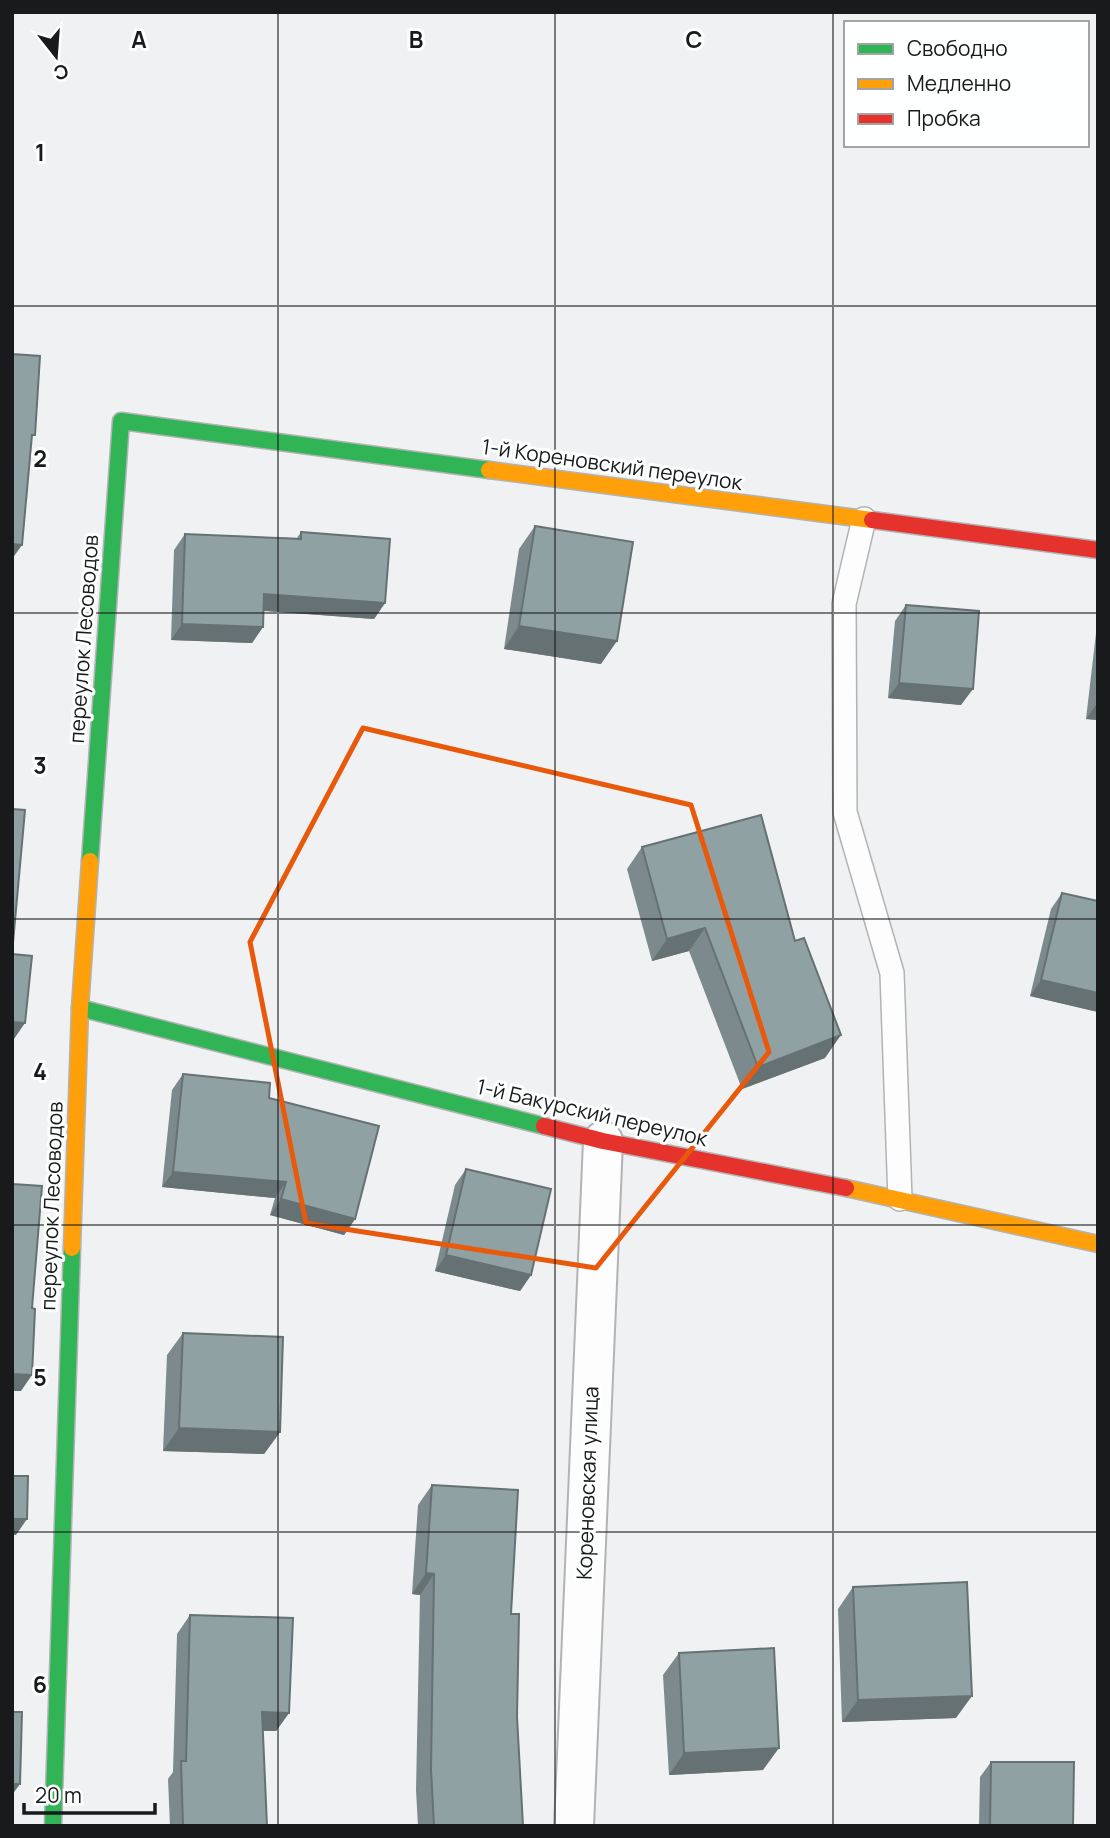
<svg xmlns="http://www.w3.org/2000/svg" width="1110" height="1838" viewBox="0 0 1110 1838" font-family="Manrope,sans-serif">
  <rect width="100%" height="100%" fill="#eff1f2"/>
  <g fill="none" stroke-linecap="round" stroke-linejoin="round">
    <defs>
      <path id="lane" d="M864 519 844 604 845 812 892 973 900 1199"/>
      <path id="street" d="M574 1826 603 1141"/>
      <g id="fast">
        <path d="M90 861 121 421 489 470"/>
        <path d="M80 1008 544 1126"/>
        <path d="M53 1826 72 1248"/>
      </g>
      <g id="slow">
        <path d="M489 470 872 520"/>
        <path d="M846 1188 1098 1244"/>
        <path d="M72 1248 80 1008 90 861"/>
      </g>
      <g id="jam">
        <path d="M872 520 1098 550"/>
        <path d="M544 1126 603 1141 846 1188"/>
      </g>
    </defs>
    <use href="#lane" stroke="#b2b3b4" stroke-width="26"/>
    <use href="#street" stroke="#b2b3b4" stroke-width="42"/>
    <use href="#fast" stroke="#b2b3b4" stroke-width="19"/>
    <use href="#slow" stroke="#b2b3b4" stroke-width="19"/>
    <use href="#jam" stroke="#b2b3b4" stroke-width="19"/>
    <use href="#lane" stroke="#fdfdfd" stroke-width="23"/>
    <use href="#street" stroke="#fdfdfd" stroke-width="38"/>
    <use href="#fast" stroke="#30b455" stroke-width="16"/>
    <use href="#slow" stroke="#ff9f0a" stroke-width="16"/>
    <use href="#jam" stroke="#e5322d" stroke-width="16"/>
  </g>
  <g fill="#7c8a8d">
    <path d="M535 526 601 664 504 649 519 549Z"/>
    <path d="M301 532 385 603 374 619 264 611 263 627 252 643 171 640 174 550 185 534 297 538Z"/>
    <path d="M906 605 961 705 888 698 895 621Z"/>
    <path d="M1098 616V720L1086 719Z"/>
    <path d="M642 847 825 1058 742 1089 689 951 652 961 627 869Z"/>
    <path d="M1062 893 1098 901V1012L1030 996 1051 909Z"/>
    <path d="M183 1074 269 1098 355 1219 344 1235 270 1215 275 1198 162 1187 172 1090Z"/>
    <path d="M466 1169 531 1275 520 1291 435 1271 455 1185Z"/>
    <path d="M183 1333 280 1432 264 1454 163 1451 167 1355Z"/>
    <path d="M432 1485 511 1614 523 1826H418L416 1790 420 1595 412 1594 418 1505Z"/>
    <path d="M853 1587 956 1718 842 1722 838 1609Z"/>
    <path d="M190 1615 289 1713 276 1731H263L267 1826H170L168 1779 173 1772 177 1634Z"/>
    <path d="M679 1653 763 1770 669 1775 663 1675Z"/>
    <path d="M991 1762 1073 1826H979L980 1777Z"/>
  </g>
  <g fill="#657173">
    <path d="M12 544 22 545 12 559Z"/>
    <path d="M264 594 385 603 374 619 253 610Z"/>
    <path d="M182 624 263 627 252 643 171 640Z"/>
    <path d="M519 626 617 641 601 664 504 649Z"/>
    <path d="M899 683 973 689 961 705 888 698Z"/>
    <path d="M1098 702V720L1086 719Z"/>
    <path d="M705 928 689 951 652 961 667 939Z"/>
    <path d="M1041 980 1098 993V1012L1030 996Z"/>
    <path d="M12 1022 25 1023 14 1039H12Z"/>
    <path d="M841 1035 825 1058 742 1089 758 1067Z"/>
    <path d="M173 1172 286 1182 275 1198 162 1187Z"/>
    <path d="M281 1199 355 1219 344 1235 270 1215Z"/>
    <path d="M446 1255 531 1275 520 1291 435 1271Z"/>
    <path d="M12 1374 32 1375 21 1391H12Z"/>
    <path d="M179 1428 280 1432 264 1454 163 1451Z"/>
    <path d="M12 1519H27L16 1535H12Z"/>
    <path d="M426 1573 434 1574 420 1595 412 1594Z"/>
    <path d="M972 1696 956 1718 842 1722 858 1700Z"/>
    <path d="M262 1712 289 1713 276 1731 249 1730Z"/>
    <path d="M779 1748 763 1770 669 1775 684 1753Z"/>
    <path d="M12 1784H20L12 1795Z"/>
  </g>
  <g fill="#90a1a4" stroke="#657173" stroke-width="2">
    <path d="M12 354 40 356 35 435H32L22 545 12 544Z"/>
    <path d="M535 526 633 542 617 641 519 626Z"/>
    <path d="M301 532 390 539 385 603 264 594 263 627 182 624 185 534 301 539Z"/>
    <path d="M906 605 979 611 973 689 899 683Z"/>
    <path d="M12 809 25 810 12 954 32 956 25 1023 12 1022Z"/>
    <path d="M761 815 795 941 804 938 841 1035 758 1067 705 928 667 939 642 847Z"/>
    <path d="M1062 893 1098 901V993L1041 980Z"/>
    <path d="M183 1074 270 1083 269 1098 379 1126 355 1219 281 1199 286 1182 173 1172Z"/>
    <path d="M466 1169 551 1189 531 1275 446 1255Z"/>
    <path d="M12 1184 42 1186 32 1308 35 1309 32 1375 12 1374Z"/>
    <path d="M183 1333 283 1337 280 1432 179 1428Z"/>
    <path d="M12 1476H28L27 1519H12Z"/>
    <path d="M432 1485 518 1490 511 1614H519L517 1717 523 1826H434L431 1769 434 1574 426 1573Z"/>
    <path d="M967 1582 972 1696 858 1700 853 1587Z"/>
    <path d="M190 1615 293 1618 289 1713 262 1712 267 1826H183L181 1761H186Z"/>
    <path d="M774 1648 779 1748 684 1753 679 1653Z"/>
    <path d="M12 1712H22L20 1784H12Z"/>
    <path d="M991 1762H1074L1073 1826H990Z"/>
  </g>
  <path fill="none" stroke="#e8590c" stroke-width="5" stroke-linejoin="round" d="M363 728 691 805 769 1052 596 1268 306 1223 250 942Z"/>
  <path fill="none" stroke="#191a1b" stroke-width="2" stroke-opacity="0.55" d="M278 12V1826M555 12V1826M833 12V1826M12 306H1098M12 613H1098M12 919H1098M12 1225H1098M12 1532H1098"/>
  <g text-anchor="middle" stroke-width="6" stroke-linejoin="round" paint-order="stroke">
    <g font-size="21" fill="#191a1b" stroke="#feffff">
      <text transform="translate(612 465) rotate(8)" y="7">1-й Кореновский переулок</text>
      <text transform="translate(84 639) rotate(-86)" y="7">переулок Лесоводов</text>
      <text transform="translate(592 1113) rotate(13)" y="7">1-й Бакурский переулок</text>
      <text transform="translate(52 1206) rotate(-88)" y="7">переулок Лесоводов</text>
      <text transform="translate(588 1483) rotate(-88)" y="7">Кореновская улица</text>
    </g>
  </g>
  <g font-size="23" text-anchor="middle" font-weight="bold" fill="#191a1b" stroke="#feffff" stroke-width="6" stroke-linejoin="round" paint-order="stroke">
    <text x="139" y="48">A</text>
    <text x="416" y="48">B</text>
    <text x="694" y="48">C</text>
    <text x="40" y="161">1</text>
    <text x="40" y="467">2</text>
    <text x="40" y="774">3</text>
    <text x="40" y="1080">4</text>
    <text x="40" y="1386">5</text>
    <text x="40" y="1693">6</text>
  </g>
  <rect width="1110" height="1838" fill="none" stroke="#191a1b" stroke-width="28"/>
  <rect x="844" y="21" width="245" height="126" fill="#feffff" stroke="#a2a3a4" stroke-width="2"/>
  <rect x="858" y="44" width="35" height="10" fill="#30b455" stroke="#a2a3a4" stroke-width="2"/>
  <text x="907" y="56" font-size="21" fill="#191a1b">Свободно</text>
  <rect x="858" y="79" width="35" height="10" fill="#ff9f0a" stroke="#a2a3a4" stroke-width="2"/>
  <text x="907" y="91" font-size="21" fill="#191a1b">Медленно</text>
  <rect x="858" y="114" width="35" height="10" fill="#e5322d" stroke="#a2a3a4" stroke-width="2"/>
  <text x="907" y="126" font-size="21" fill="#191a1b">Пробка</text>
  <g transform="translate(56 56) rotate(163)" stroke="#feffff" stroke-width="5" paint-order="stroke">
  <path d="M0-5L12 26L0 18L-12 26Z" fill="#191a1b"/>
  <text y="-10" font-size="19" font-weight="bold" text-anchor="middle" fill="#191a1b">С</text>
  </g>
  <path d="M24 1803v10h131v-10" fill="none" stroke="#191a1b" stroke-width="3.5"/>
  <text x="35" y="1803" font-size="21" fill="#191a1b" stroke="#feffff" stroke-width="5" paint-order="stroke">20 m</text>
</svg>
